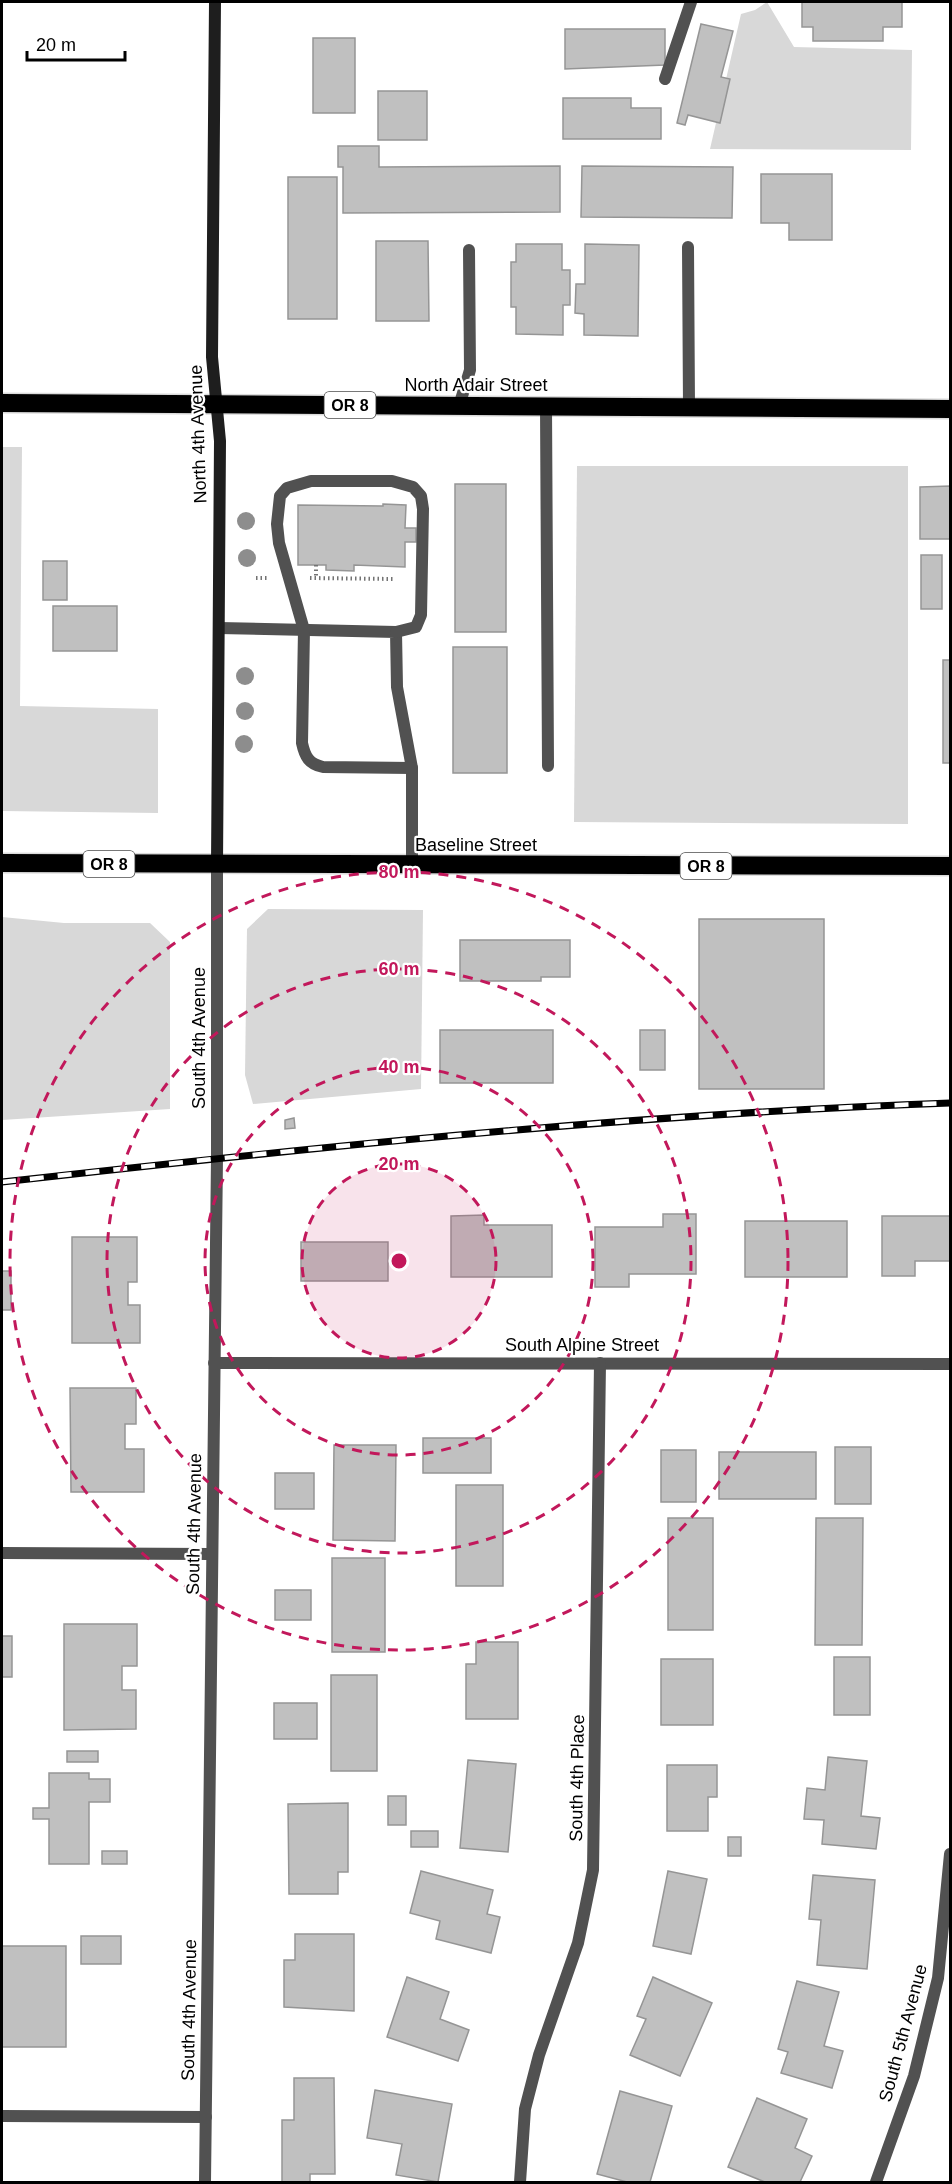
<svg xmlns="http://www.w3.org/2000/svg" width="952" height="2184" viewBox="0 0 952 2184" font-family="Arial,sans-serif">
  <rect width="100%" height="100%" fill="#fff"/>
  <g fill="#d8d8d8">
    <path d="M767 2 794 47 912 50 911 150 710 149 741 14 755 10Z"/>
    <path d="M2 447H22L20 706 158 709V813L2 811Z"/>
    <path d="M577 466H908V824L574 822Z"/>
    <path d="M268 909 423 910 421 1089 253 1104 245 1075 247 929Z"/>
    <path d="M2 917 64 923H150L170 942V1109L2 1120Z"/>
  </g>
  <g fill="#c0c0c0" stroke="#959595" stroke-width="1.5">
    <path d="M802 2H902V27H883V41H813V27H802Z"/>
    <path d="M701 24 733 31 721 77 730 79 720 123 688 115 685 125 677 123Z"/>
    <path d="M565 29H665V65L565 69Z"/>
    <rect x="313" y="38" width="42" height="75"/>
    <rect x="378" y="91" width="49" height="49"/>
    <path d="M563 98H631V108H661V139H563Z"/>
    <path d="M338 146H379V167L560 166V212L343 213V167H338Z"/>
    <path d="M582 166 733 167 732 218 581 217Z"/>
    <path d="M761 174H832V240H789V223H761Z"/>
    <rect x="288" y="177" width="49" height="142"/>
    <path d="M376 241H428L429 321H376Z"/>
    <path d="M516 244H562V270H570V305H563V335L516 334V307H511V262H516Z"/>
    <path d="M585 244 639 245 638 336 584 335V314L575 313 576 284H585Z"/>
    <rect x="455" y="484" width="51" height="148"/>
    <path d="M950 486V539H920V487Z"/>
    <path d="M383 504 406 505 405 528H416V542H405V567L354 565V571L326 570V565H298V505L383 506Z"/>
    <rect x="921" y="555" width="21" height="54"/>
    <rect x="43" y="561" width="24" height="39"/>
    <rect x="53" y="606" width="64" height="45"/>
    <rect x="453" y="647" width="54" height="126"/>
    <rect x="943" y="660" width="7" height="103"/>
    <rect x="699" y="919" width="125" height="170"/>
    <path d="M460 940H570V977H541V981H460Z"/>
    <rect x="440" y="1030" width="113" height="53"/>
    <rect x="640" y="1030" width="25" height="40"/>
    <path d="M294 1118 295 1128 285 1129V1120Z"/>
    <path d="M663 1214H696V1274H629V1287H595V1227H663Z"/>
    <path d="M484 1215V1225H552V1277H451V1216Z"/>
    <path d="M882 1216H950V1261H915V1276H882Z"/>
    <rect x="745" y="1221" width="102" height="56"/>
    <path d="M72 1237H137V1282H128V1305H140V1343H72Z"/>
    <rect x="301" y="1242" width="87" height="39"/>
    <rect x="2" y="1271" width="9" height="39"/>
    <path d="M70 1388H136V1424H125V1449H144V1492H71Z"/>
    <rect x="423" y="1438" width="68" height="35"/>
    <path d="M334 1445H396L395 1541 333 1540Z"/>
    <rect x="835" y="1447" width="36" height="57"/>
    <rect x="661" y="1450" width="35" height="52"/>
    <rect x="719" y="1452" width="97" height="47"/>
    <rect x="275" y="1473" width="39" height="36"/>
    <rect x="456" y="1485" width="47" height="101"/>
    <rect x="668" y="1518" width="45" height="112"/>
    <path d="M816 1518H863L862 1645H815Z"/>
    <rect x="332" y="1558" width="53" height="94"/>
    <rect x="275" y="1590" width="36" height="30"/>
    <path d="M64 1624H137V1666H122V1690H136V1729L64 1730Z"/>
    <rect x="2" y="1636" width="10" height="41"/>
    <path d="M476 1642H518V1719H466V1664H476Z"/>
    <rect x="834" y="1657" width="36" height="58"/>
    <rect x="661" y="1659" width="52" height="66"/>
    <rect x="331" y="1675" width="46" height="96"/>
    <rect x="274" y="1703" width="43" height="36"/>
    <rect x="67" y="1751" width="31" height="11"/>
    <path d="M828 1757 867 1761 861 1816 880 1818 876 1849 822 1844 824 1820 804 1819 807 1788 825 1790Z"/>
    <path d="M468 1760 516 1764 508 1852 460 1848Z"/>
    <path d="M667 1765H717V1797H708V1831H667Z"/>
    <path d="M49 1773H89V1779H110V1802H89V1864H49V1819H33V1808H49Z"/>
    <rect x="388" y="1796" width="18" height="29"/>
    <path d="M348 1803V1872H338V1894H289L288 1804Z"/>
    <rect x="411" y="1831" width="27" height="16"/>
    <rect x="728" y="1837" width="13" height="19"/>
    <rect x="102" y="1851" width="25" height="13"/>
    <path d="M421 1871 493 1890 487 1914 500 1917 491 1953 436 1939 440 1921 410 1913Z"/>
    <path d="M668 1871 707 1879 691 1954 653 1946Z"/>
    <path d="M813 1875 875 1880 867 1969 817 1965 821 1920 809 1919Z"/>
    <path d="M295 1934H354V2011L284 2007V1960H295Z"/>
    <rect x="81" y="1936" width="40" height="28"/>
    <rect x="2" y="1946" width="64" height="101"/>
    <path d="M407 1977 449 1992 440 2019 469 2030 458 2061 387 2037Z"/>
    <path d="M653 1977 712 2003 680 2076 630 2055 646 2019 637 2016Z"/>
    <path d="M797 1981 839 1992 824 2046 843 2051 832 2088 781 2073 788 2052 778 2049Z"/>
    <path d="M294 2078H334L335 2174H310V2182H282V2120H294Z"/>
    <path d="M375 2090 452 2104 438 2182 396 2175 402 2144 367 2138Z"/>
    <path d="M620 2091 672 2106 650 2182H627L597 2174Z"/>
    <path d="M757 2098 807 2119 795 2148 812 2156 800 2182H765L728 2167Z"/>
  </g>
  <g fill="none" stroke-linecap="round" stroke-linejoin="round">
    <defs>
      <g id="highway">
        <path d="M2 403 950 409"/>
        <path d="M2 863 950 866"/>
      </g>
    </defs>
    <use href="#highway" stroke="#dbdbdb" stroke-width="21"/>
    <g stroke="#737373" stroke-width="4" stroke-dasharray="1.5 3" stroke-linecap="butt">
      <path d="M316 565V578"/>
      <path d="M256 578H267"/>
      <path d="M310 578 393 579"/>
    </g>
    <g stroke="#515151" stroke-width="12">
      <path d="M665 79 691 2"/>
      <path d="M688 247 689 407"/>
      <path d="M459 406 470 370 469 250"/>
      <path d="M546 406 548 766"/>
      <path d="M219 628 396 632 397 687 412 768V866"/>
      <path d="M396 632 416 627 421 615 423 509 421 496 413 487 392 481H311L287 488 280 496 277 524 279 543 304 630 302 743C305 757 309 764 323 767L412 768"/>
    </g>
    <g stroke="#515151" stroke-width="12">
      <path d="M214 1363 950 1364"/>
      <path d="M2 1553 211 1554"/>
      <path d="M2 2116 206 2117"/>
      <path d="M205 2182 217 1158V865"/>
      <path d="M520 2182 525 2109 539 2055 578 1943 593 1870 600 1363"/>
      <path d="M876 2182 914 2076 938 1978 950 1854"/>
    </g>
    <path stroke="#1e1e1e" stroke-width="12" d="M215 2 212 357 220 441 217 865"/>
    <use href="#highway" stroke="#000" stroke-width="18"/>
    <defs>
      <path id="rail" d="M2 1182C317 1147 633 1114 950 1103"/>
    </defs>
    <use href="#rail" stroke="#000" stroke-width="7"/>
    <use href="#rail" stroke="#fff" stroke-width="4.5" stroke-dasharray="14" stroke-linecap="butt"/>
  </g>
  <g fill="#8d8d8d">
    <circle cx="246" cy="521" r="9"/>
    <circle cx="247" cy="558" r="9"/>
    <circle cx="245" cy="676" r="9"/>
    <circle cx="245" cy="711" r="9"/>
    <circle cx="244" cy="744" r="9"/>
  </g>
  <circle cx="399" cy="1261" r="97" fill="#c2185b" fill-opacity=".12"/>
  <g fill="none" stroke="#c2185b" stroke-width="3" stroke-dasharray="10 8">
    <circle cx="399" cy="1261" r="97"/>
    <circle cx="399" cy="1261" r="194"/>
    <circle cx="399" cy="1261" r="292"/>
    <circle cx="399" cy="1261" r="389"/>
  </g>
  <g text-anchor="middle" stroke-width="4.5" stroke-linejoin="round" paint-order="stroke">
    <g fill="#fff" stroke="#4c4c4c" stroke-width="1.5">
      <rect x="324.5" y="392" width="51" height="26" rx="4.5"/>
      <rect x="83.5" y="851" width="51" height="26" rx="4.5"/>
      <rect x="680.5" y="853" width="51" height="26" rx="4.5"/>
    </g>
    <g font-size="16" font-weight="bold" fill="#000">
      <text x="350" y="411">OR 8</text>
      <text x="109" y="870">OR 8</text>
      <text x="706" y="872">OR 8</text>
    </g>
    <g font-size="18" fill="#000" stroke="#fff">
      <text x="476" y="391">North Adair Street</text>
      <text transform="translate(198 434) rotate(-92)" y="6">North 4th Avenue</text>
      <text x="476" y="851">Baseline Street</text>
      <text transform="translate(199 1038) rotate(-90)" y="6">South 4th Avenue</text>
      <text x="582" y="1351">South Alpine Street</text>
      <text transform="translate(194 1524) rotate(-89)" y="6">South 4th Avenue</text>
      <text transform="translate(577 1778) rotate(-89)" y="6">South 4th Place</text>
      <text transform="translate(189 2010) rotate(-89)" y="6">South 4th Avenue</text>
      <text transform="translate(903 2033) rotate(-75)" y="6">South 5th Avenue</text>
    </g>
  </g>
  <circle cx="399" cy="1261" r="9" fill="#c2185b" stroke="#fff" stroke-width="3"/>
  <g font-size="18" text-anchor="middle" font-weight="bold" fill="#c2185b" stroke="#fff" stroke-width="4.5" stroke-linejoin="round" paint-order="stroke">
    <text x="399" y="878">80 m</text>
    <text x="399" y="975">60 m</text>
    <text x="399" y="1073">40 m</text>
    <text x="399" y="1170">20 m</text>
  </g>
  <rect width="952" height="2184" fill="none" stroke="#000000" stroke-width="6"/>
  <path d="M27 51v9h98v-9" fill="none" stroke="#000000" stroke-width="3"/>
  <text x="36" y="51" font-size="18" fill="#000000" stroke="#ffffff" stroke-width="4.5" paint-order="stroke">20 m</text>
</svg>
